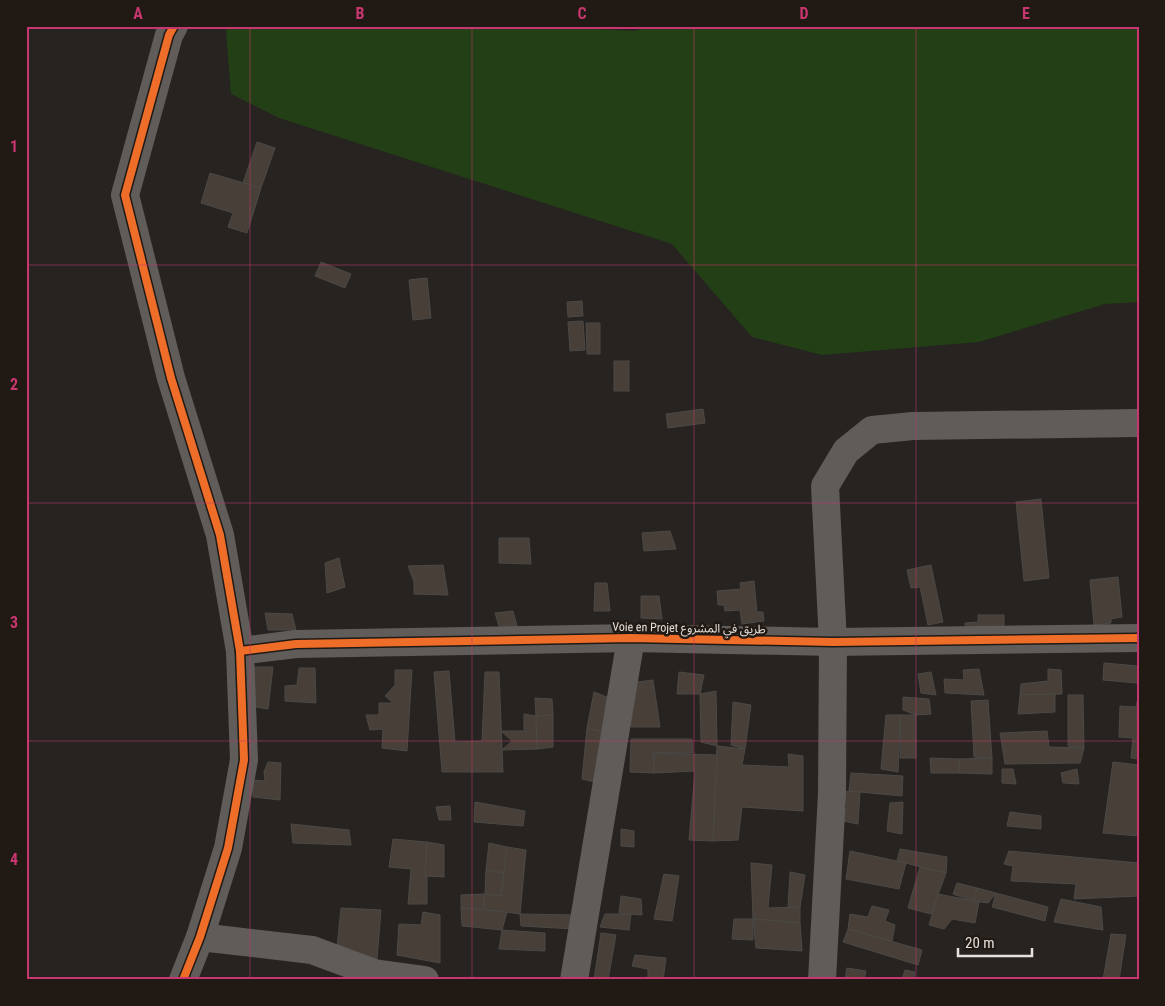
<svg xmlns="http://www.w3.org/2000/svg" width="1165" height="1006" viewBox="0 0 1165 1006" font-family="'Roboto Condensed','Noto Sans Arabic',sans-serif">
  <rect width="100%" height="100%" fill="#262320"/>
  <path fill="#233f16" d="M229 26H538L635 31 649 26H1139V302L1105 304 979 342 822 355 752 337 672 244 279 118 231 94 226 31Z"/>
  <g fill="#473f38" stroke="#4b4946">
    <path d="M257 142 275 148 261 188 243 183Z"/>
    <path d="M210 173 261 188 247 233 228 227 233 213 201 203Z"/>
    <path d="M321 262 351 274 345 288 315 276Z"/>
    <path d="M427 278 431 318 413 320 409 280Z"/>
    <path d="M582 301 583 316 568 317 567 302Z"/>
    <path d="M583 321 585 350 570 351 568 322Z"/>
    <path d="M586 323H600V354H587Z"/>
    <rect x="614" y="361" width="15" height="30"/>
    <path d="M703 409 705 423 668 428 666 414Z"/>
    <path d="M1041 499 1049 578 1024 581 1016 502Z"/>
    <path d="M670 531 676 549 644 551 642 533Z"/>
    <path d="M499 538H529L531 564 499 563Z"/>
    <path d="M339 558 345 587 327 593 325 563Z"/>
    <path d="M443 565 448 595 414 594V582L408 566Z"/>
    <path d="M931 565 943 622 928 625 920 587 911 588 907 570Z"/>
    <path d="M1118 577 1122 617 1111 619V623L1094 625 1090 580Z"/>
    <path d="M754 581 757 612H763L764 621 742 624 740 610 725 611 724 605H718L717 591 741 589 740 583Z"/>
    <path d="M595 583H607L610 611H594Z"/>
    <path d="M641 596H659L662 619 641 618Z"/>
    <path d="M513 611 517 626H499L495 613Z"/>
    <path d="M265 613 292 614 296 630H268Z"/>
    <path d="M978 615H1004V634L966 635 965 623 978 622Z"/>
    <path d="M1104 663 1138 666V683L1103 680Z"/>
    <path d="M253 667H273L268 709 250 706Z"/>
    <path d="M299 668H315L316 703 285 701V686L297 685Z"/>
    <path d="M979 669 984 695 945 693 944 679 964 680 963 670Z"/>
    <path d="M1048 669 1061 670 1062 694 1020 695 1021 684 1048 681Z"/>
    <path d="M395 670H412L407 751 382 748 383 729 370 730 366 715H379V703H393L385 696 395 685Z"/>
    <path d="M449 671 455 742 482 741 485 672H499L503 772H442L434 672Z"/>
    <path d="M679 672 704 675 700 694H677Z"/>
    <path d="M931 672 936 695 921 693 918 674Z"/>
    <path d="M653 680 660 727H631L630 683Z"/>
    <path d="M716 691 717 746 701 742 700 694Z"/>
    <path d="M594 692 607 697 603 732 587 728Z"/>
    <path d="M1055 694V712L1018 714 1020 695Z"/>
    <path d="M1068 695H1083L1084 748 1068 746Z"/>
    <path d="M903 697 929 699 931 714 916 715 903 710Z"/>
    <path d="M1138 697 1139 714H1137V721H1139V759L1131 758 1133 738 1119 737 1120 706 1136 707Z"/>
    <path d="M535 698 552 699 553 715 536 716Z"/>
    <path d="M988 700 992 758 974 757 971 701Z"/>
    <path d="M733 702 751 705 745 749 731 745Z"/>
    <path d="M524 714 536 716 537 749 502 750 512 741 501 731H524Z"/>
    <path d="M553 715V747L537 749 536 716Z"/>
    <path d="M886 715H900L898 772 881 769Z"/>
    <rect x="900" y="715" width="16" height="43"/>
    <path d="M587 728 603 732 595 782 582 779Z"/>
    <path d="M1047 731 1049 747 1084 748 1080 763 1005 764 1000 733Z"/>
    <path d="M631 739H692L693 753H654V773L630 772Z"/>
    <path d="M717 746 745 749 742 765 789 767 788 754 803 756V811L742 807 738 840 713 841Z"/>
    <path d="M654 753 717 755 713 841 689 840 695 771 654 773Z"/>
    <path d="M930 758 960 759 959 773H931Z"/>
    <path d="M992 758V774L959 773 960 759Z"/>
    <path d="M268 762 281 763 280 800 253 797V780L265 781 264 772Z"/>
    <path d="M1113 762 1139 765V836L1103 833Z"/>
    <path d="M1002 769H1013L1016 784 1002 783Z"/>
    <path d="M1077 769 1079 784 1063 783 1061 773Z"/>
    <path d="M851 773 903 776 902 796 849 791Z"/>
    <path d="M837 791 860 792 858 824 843 821 847 803 836 801Z"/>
    <path d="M475 802 525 811 523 826 474 822Z"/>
    <path d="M903 802 902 834 887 831 890 803Z"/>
    <path d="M450 806 451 820H439L436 807Z"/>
    <path d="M1010 812 1041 816V829L1007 826Z"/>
    <path d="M291 824 349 830 351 845 293 843Z"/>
    <path d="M621 829 634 831V847L621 846Z"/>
    <path d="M393 839 427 842V904H408L411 869 389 867Z"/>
    <path d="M427 842 444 845V877L425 876Z"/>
    <path d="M489 843 507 847 504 873 486 870Z"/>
    <path d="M507 847 526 850 520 914 483 909 485 894 501 896Z"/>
    <path d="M900 849 947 857 946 873 897 861Z"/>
    <path d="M850 851 906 863 899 889 846 879Z"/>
    <path d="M1009 851 1139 863V896L1074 899 1076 884 1011 881 1013 866 1004 864Z"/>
    <path d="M751 863 772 865 768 908 800 907V923L753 919Z"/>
    <path d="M920 867 946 873 931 914 908 908Z"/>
    <path d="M486 870 504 873 501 896 485 894Z"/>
    <path d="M790 872 805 875 800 907H788Z"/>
    <path d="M664 874 679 876 672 921 654 919Z"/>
    <path d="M957 883 977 888 973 901 953 894Z"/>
    <path d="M977 888 996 893 988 903 973 901Z"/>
    <path d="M996 893 1048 907 1045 921 992 907Z"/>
    <path d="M485 894 483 909 461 908V895Z"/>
    <path d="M938 894 979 902 975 923 952 919 944 929 929 925Z"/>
    <path d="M621 896 641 899 642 915 619 913Z"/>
    <path d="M1061 899 1101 907 1103 930 1054 922Z"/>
    <path d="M872 906 889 910 885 921 895 925 892 941 848 929 850 914 868 917Z"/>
    <path d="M341 908 381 910 377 959 337 947Z"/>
    <path d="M461 908 507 912 502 930 462 926Z"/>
    <path d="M423 912 440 915V963L397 955 399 924 421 925Z"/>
    <path d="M520 914 575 915V929L521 926Z"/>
    <path d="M605 914H631L629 930 600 927Z"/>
    <path d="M734 919H753V940L732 939Z"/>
    <path d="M753 919 800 923 802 951 756 948Z"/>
    <path d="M848 929 922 950 918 965 843 942Z"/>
    <path d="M502 930 545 933V951L499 949Z"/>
    <path d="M601 933 616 935 608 980H594Z"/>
    <path d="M1111 934 1126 935 1119 980H1103Z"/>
    <path d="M635 955 666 958 663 980H648V969L632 966Z"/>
    <path d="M847 968 866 971 864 980H845Z"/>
    <path d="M905 970 915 972 913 980H902Z"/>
  </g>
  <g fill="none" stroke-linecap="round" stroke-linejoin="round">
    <g stroke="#5f5c5a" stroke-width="28">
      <path d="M174 26 169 35 125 195 171 378 220 535 240 651 244 760 228 848 200 937 183 980"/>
      <path d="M240 651 296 644 631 638 833 642 1139 638"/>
      <path d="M200 937 312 950 374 973 425 980"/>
      <path d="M574 980 631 638"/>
      <path d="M822 980 832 793 833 642 825 486 846 451 872 430 913 426 1139 423"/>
    </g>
    <defs>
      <g id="cycleway">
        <path d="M174 26 169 35 125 195 171 378 220 535 240 651 244 760 228 848 200 937 183 980"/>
        <path d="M240 651 296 644 631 638 833 642 1139 638"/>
      </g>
    </defs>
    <use href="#cycleway" stroke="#201914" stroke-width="11"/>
    <use href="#cycleway" stroke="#ee6e29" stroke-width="8"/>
  </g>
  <path fill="none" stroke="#c7366e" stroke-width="1" stroke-opacity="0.55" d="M250 26V980M472 26V980M694 26V980M916 26V980M26 265H1139M26 503H1139M26 741H1139"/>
  <g text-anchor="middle" stroke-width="5" stroke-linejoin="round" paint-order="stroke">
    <g font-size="12" fill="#e6e1dd" stroke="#201914">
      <text transform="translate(689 628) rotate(1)" y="4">Voie en Projet طريق في المشروع</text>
    </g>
  </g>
  <rect width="1165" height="1006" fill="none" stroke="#201914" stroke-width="55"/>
  <path d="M958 948v8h74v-8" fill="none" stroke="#e6e1dd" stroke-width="2.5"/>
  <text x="965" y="948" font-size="15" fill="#e6e1dd" stroke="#201914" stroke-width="4" paint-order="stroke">20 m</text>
  <rect x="28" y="28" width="1110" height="950" fill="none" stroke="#c7366e" stroke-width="2"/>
  <g font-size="16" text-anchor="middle" font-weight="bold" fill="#c7366e">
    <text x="138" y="19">A</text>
    <text x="360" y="19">B</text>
    <text x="582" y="19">C</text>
    <text x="804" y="19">D</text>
    <text x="1026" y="19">E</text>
    <text x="14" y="152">1</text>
    <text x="14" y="390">2</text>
    <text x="14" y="628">3</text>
    <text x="14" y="865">4</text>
  </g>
</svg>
